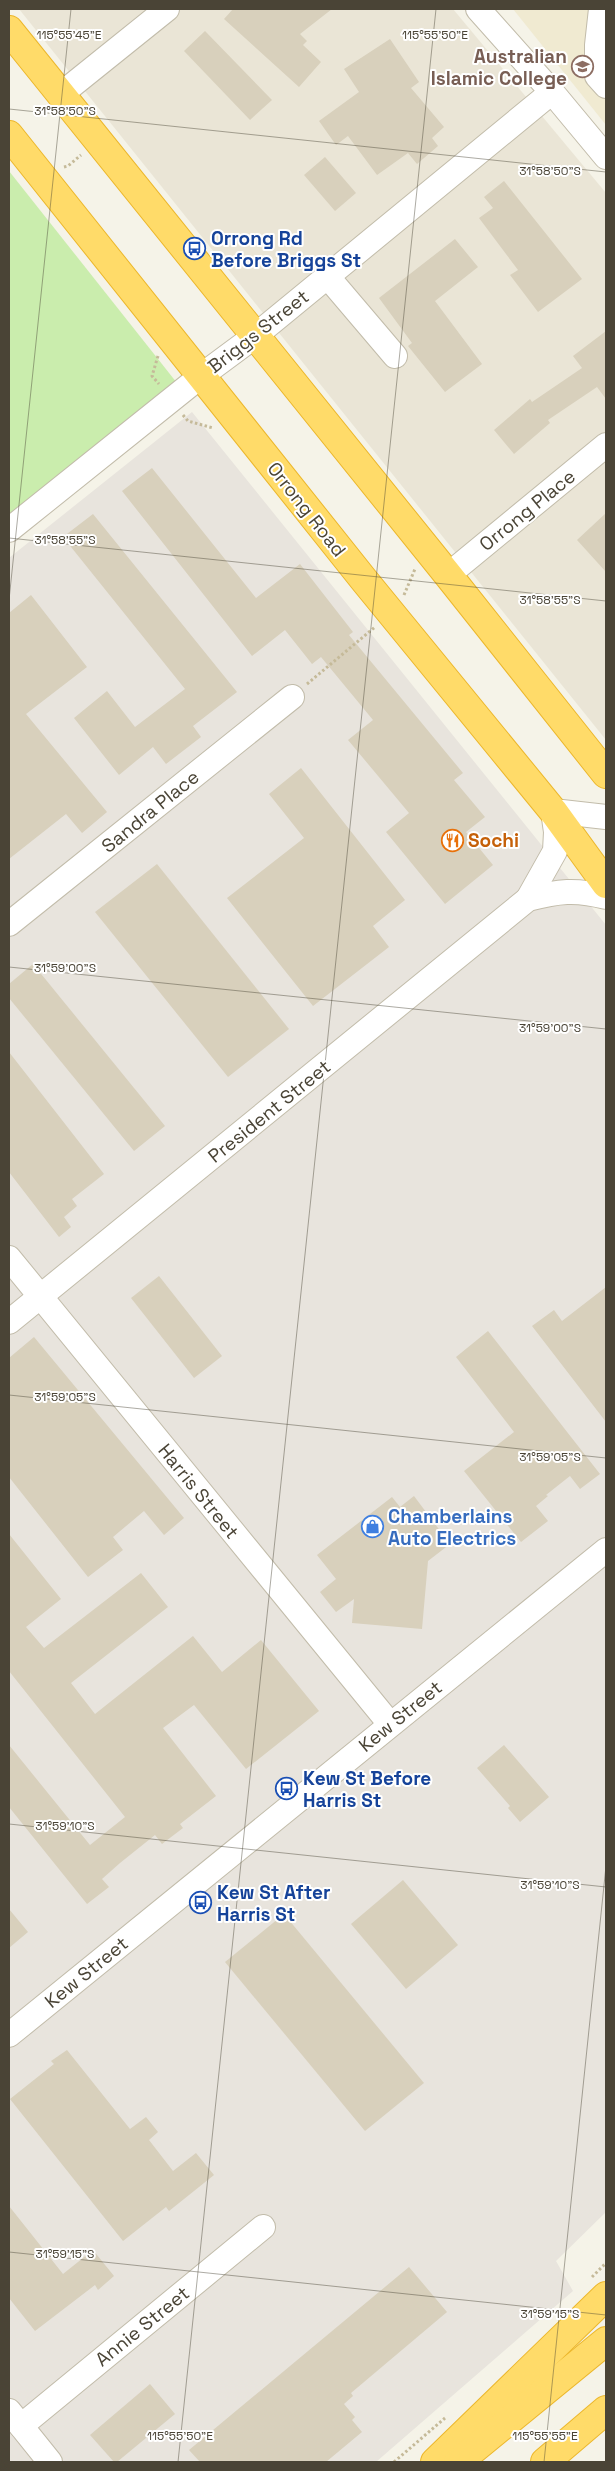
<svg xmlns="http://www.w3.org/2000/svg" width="615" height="2471" viewBox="0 0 615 2471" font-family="'Space Grotesk',sans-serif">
  <rect width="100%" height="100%" fill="#f5f3e8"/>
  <path fill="#eae5d6" d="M19 9H453L606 193V740Z"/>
  <path fill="#e8e4dd" d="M192 412 606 925V2212L556 2261 573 2291 376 2462H9V558Z"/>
  <path fill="#f0ead1" d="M513 9H606V125Z"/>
  <path fill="#caedad" d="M9 171 177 383 9 518Z"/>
  <g fill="#d8d0bc">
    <path d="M233 9H332L300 34 307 41 303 45 321 62 299 87 224 19Z"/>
    <path d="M205 31 272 100 250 120 184 51Z"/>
    <path d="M390 39 419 82 411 88 444 127 432 138 438 146 417 164 408 153 377 175 348 136 336 145 319 121 359 92 344 69Z"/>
    <path d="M325 157 356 193 335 211 304 175Z"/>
    <path d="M504 181 582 279 538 312 510 275 518 270 479 218 493 208 484 197Z"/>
    <path d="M455 239 478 267 435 301 482 364 445 392 408 346 412 343 379 298Z"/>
    <path d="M606 331V399L597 387 548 420 550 423 514 454 494 430 530 399 532 402 582 368 573 356Z"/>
    <path d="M152 468 256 598 300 564 353 632 349 635 463 773 454 780 485 817 466 832 493 865 445 904 386 832 409 813 348 740 373 720 321 657 312 664 285 630 252 656 122 491Z"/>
    <path d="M606 513V572L577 540Z"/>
    <path d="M93 514 237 692 193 726 201 737 166 764 153 747 119 775 74 718 107 691 135 727 185 689 63 537Z"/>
    <path d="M31 595 87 667 26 714 107 812 82 833 66 814 9 859V613Z"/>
    <path d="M301 768 405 900 373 926 389 947 313 1006 227 898 304 838 269 794Z"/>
    <path d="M157 864 289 1029 228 1077 95 912Z"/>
    <path d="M33 964 165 1126 134 1151 9 998V984Z"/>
    <path d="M9 1052 104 1174 72 1199 77 1206 64 1217 71 1227 59 1237 9 1172Z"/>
    <path d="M159 1276 222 1356 194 1378 131 1298Z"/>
    <path d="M606 1287V1422L532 1326 554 1310 562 1321Z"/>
    <path d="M488 1331 600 1474 580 1489 570 1476 546 1495 548 1496 536 1506 548 1521 521 1542 464 1471 514 1432 456 1357Z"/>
    <path d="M34 1337 184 1518 164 1535 144 1511 113 1537 123 1550 88 1577 9 1477V1358Z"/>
    <path d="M414 1496 450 1544 428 1561 422 1629 352 1623 354 1599 336 1612 320 1592 336 1579 317 1555 392 1497 400 1507Z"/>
    <path d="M9 1534 61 1599 26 1627 44 1648 141 1573 168 1607 71 1683 95 1714 193 1636 222 1672 261 1640 319 1711 246 1769 194 1705 163 1728 216 1796 180 1824 183 1828 162 1844 155 1835 120 1863 102 1879 109 1887 87 1904 9 1807V1745L90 1845 125 1817 9 1671Z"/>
    <path d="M504 1745 549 1797 520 1822 508 1808 510 1806 477 1768Z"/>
    <path d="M403 1880 458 1945 406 1989 351 1924Z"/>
    <path d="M9 1909 28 1932 9 1948Z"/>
    <path d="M284 1914 424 2083 365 2131 225 1962Z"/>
    <path d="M67 2050 130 2129 146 2117 158 2132 149 2140 173 2171 196 2153 214 2175 169 2211 166 2207 123 2241 10 2099 54 2064 51 2061Z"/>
    <path d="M9 2206 63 2274 93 2250 114 2276 98 2290 95 2285 35 2331 9 2298Z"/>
    <path d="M409 2267 447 2312 351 2393 353 2396 344 2404 355 2417 352 2420 362 2432 326 2462H200L189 2450Z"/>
    <path d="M150 2384 175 2414 117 2462H114L90 2435Z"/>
  </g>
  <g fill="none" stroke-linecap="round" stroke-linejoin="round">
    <defs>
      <g id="minor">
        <path d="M478 9 552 92 606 157"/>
        <path d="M601 9 597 45V76L606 86"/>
        <path d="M60 95 167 9"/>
        <path d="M327 276 395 356"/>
        <path d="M9 530 201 376 255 336 552 92"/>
        <path d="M448 575 606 445"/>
        <path d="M528 899 555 851 556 832 553 811 606 817"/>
        <path d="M9 924 292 697"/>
        <path d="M9 1258 390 1724"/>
        <path d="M9 1322 528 899C558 891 576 889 606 897"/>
        <path d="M9 2035 606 1550"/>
        <path d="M9 2411 50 2462"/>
        <path d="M21 2426 263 2227"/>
      </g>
      <g id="highway">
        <path d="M9 30 448 575 606 774"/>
        <path d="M9 135 364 580 553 811 606 884"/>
        <path d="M435 2462 606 2296"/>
        <path d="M458 2462 606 2341"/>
        <path d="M545 2462 606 2410"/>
      </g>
    </defs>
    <use href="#minor" stroke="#c2bcaa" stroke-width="26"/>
    <use href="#highway" stroke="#ecb72c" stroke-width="30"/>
    <g stroke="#c5ba99" stroke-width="3" stroke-dasharray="2.5 2.5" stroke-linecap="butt">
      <path d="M64 167 68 166 81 155"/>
      <path d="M158 356 152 376 159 384"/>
      <path d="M183 415 188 421 213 428"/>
      <path d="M404 595 415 569"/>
      <path d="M307 684 375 627"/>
      <path d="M592 2277 606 2263"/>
      <path d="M394 2462 445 2418"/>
    </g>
    <use href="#minor" stroke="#fff" stroke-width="24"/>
    <use href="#highway" stroke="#ffdb69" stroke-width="28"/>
  </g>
  <path fill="none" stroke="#4a4436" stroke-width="1" stroke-opacity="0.45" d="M9 109 606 172M9 538 606 601M9 600 71 9M9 967 606 1029M9 1395 606 1458M9 1824 606 1887M9 2252 606 2315M178 2462 436 9M544 2462 606 1866"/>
  <defs>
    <symbol id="school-ring" viewBox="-11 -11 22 22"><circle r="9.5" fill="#fff" stroke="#8d6e63" stroke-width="1.5"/><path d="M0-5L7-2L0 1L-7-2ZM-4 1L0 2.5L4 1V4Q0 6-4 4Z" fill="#8d6e63"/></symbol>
    <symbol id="bus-ring" viewBox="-11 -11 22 22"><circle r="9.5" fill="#fff" stroke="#1a4fb4" stroke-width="1.5"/><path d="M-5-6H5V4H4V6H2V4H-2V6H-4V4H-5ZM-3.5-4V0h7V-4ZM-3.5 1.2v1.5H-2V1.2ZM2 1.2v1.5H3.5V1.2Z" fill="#1a4fb4"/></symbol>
    <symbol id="restaurant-ring" viewBox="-11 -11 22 22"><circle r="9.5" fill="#fff" stroke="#e8710a" stroke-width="1.5"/><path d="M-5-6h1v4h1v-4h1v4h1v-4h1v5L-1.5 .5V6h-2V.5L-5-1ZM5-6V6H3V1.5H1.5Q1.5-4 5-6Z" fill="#e8710a"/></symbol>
    <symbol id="shop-ring" viewBox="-11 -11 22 22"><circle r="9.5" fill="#fff" stroke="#3f7fe0" stroke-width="1.5"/><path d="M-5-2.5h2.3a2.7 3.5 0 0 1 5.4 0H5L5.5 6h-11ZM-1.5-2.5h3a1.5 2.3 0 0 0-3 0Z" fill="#3f7fe0"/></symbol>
  </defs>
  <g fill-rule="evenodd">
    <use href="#school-ring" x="570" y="54" width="25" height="25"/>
    <use href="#bus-ring" x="182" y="236" width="25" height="25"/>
    <use href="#restaurant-ring" x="440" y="828" width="25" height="25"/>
    <use href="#shop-ring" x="360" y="1514" width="25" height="25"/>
    <use href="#bus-ring" x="274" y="1776" width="25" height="25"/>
    <use href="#bus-ring" x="188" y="1890" width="25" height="25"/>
  </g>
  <g text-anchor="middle" stroke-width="4" stroke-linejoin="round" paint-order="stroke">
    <g font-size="19" font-weight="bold" fill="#785e54" stroke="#fff" text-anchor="end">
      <text x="567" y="63">Australian<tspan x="567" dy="22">Islamic College</tspan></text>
    </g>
    <g font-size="19" font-weight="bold" fill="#164399" stroke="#fff" text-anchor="start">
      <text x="211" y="245">Orrong Rd<tspan x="211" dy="22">Before Briggs St</tspan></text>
      <text x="303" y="1785">Kew St Before<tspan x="303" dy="22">Harris St</tspan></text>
      <text x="217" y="1899">Kew St After<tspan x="217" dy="22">Harris St</tspan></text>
    </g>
    <g font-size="19" fill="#4a4436" stroke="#fff">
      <text transform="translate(258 331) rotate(-38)" y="7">Briggs Street</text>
      <text transform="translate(307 509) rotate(52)" y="7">Orrong Road</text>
      <text transform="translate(527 510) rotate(-39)" y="7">Orrong Place</text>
      <text transform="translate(150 811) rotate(-39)" y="7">Sandra Place</text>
      <text transform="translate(269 1111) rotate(-39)" y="7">President Street</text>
      <text transform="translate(199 1491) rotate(51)" y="7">Harris Street</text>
      <text transform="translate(400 1716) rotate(-39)" y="7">Kew Street</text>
      <text transform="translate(86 1972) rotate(-39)" y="7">Kew Street</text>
      <text transform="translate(142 2326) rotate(-39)" y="7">Annie Street</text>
    </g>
    <g font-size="19" font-weight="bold" fill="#c56008" stroke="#fff" text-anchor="start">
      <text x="468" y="847">Sochi</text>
    </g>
    <g font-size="19" font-weight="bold" fill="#366cbe" stroke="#fff" text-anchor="start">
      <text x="388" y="1523">Chamberlains<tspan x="388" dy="22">Auto Electrics</tspan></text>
    </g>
  </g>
  <g font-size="12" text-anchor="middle" fill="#4a4436" stroke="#fff" stroke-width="4" stroke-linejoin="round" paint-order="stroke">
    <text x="69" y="39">115°55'45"E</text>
    <text x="435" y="39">115°55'50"E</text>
    <text x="65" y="115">31°58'50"S</text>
    <text x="550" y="175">31°58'50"S</text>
    <text x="65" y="544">31°58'55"S</text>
    <text x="550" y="604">31°58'55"S</text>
    <text x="65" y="972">31°59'00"S</text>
    <text x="550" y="1032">31°59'00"S</text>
    <text x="65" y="1401">31°59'05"S</text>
    <text x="550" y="1461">31°59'05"S</text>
    <text x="65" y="1830">31°59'10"S</text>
    <text x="550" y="1889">31°59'10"S</text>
    <text x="65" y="2258">31°59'15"S</text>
    <text x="550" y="2318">31°59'15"S</text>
    <text x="180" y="2440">115°55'50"E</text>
    <text x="545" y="2440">115°55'55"E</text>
  </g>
  <rect width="615" height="2471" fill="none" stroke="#4a4436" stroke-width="20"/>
</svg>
